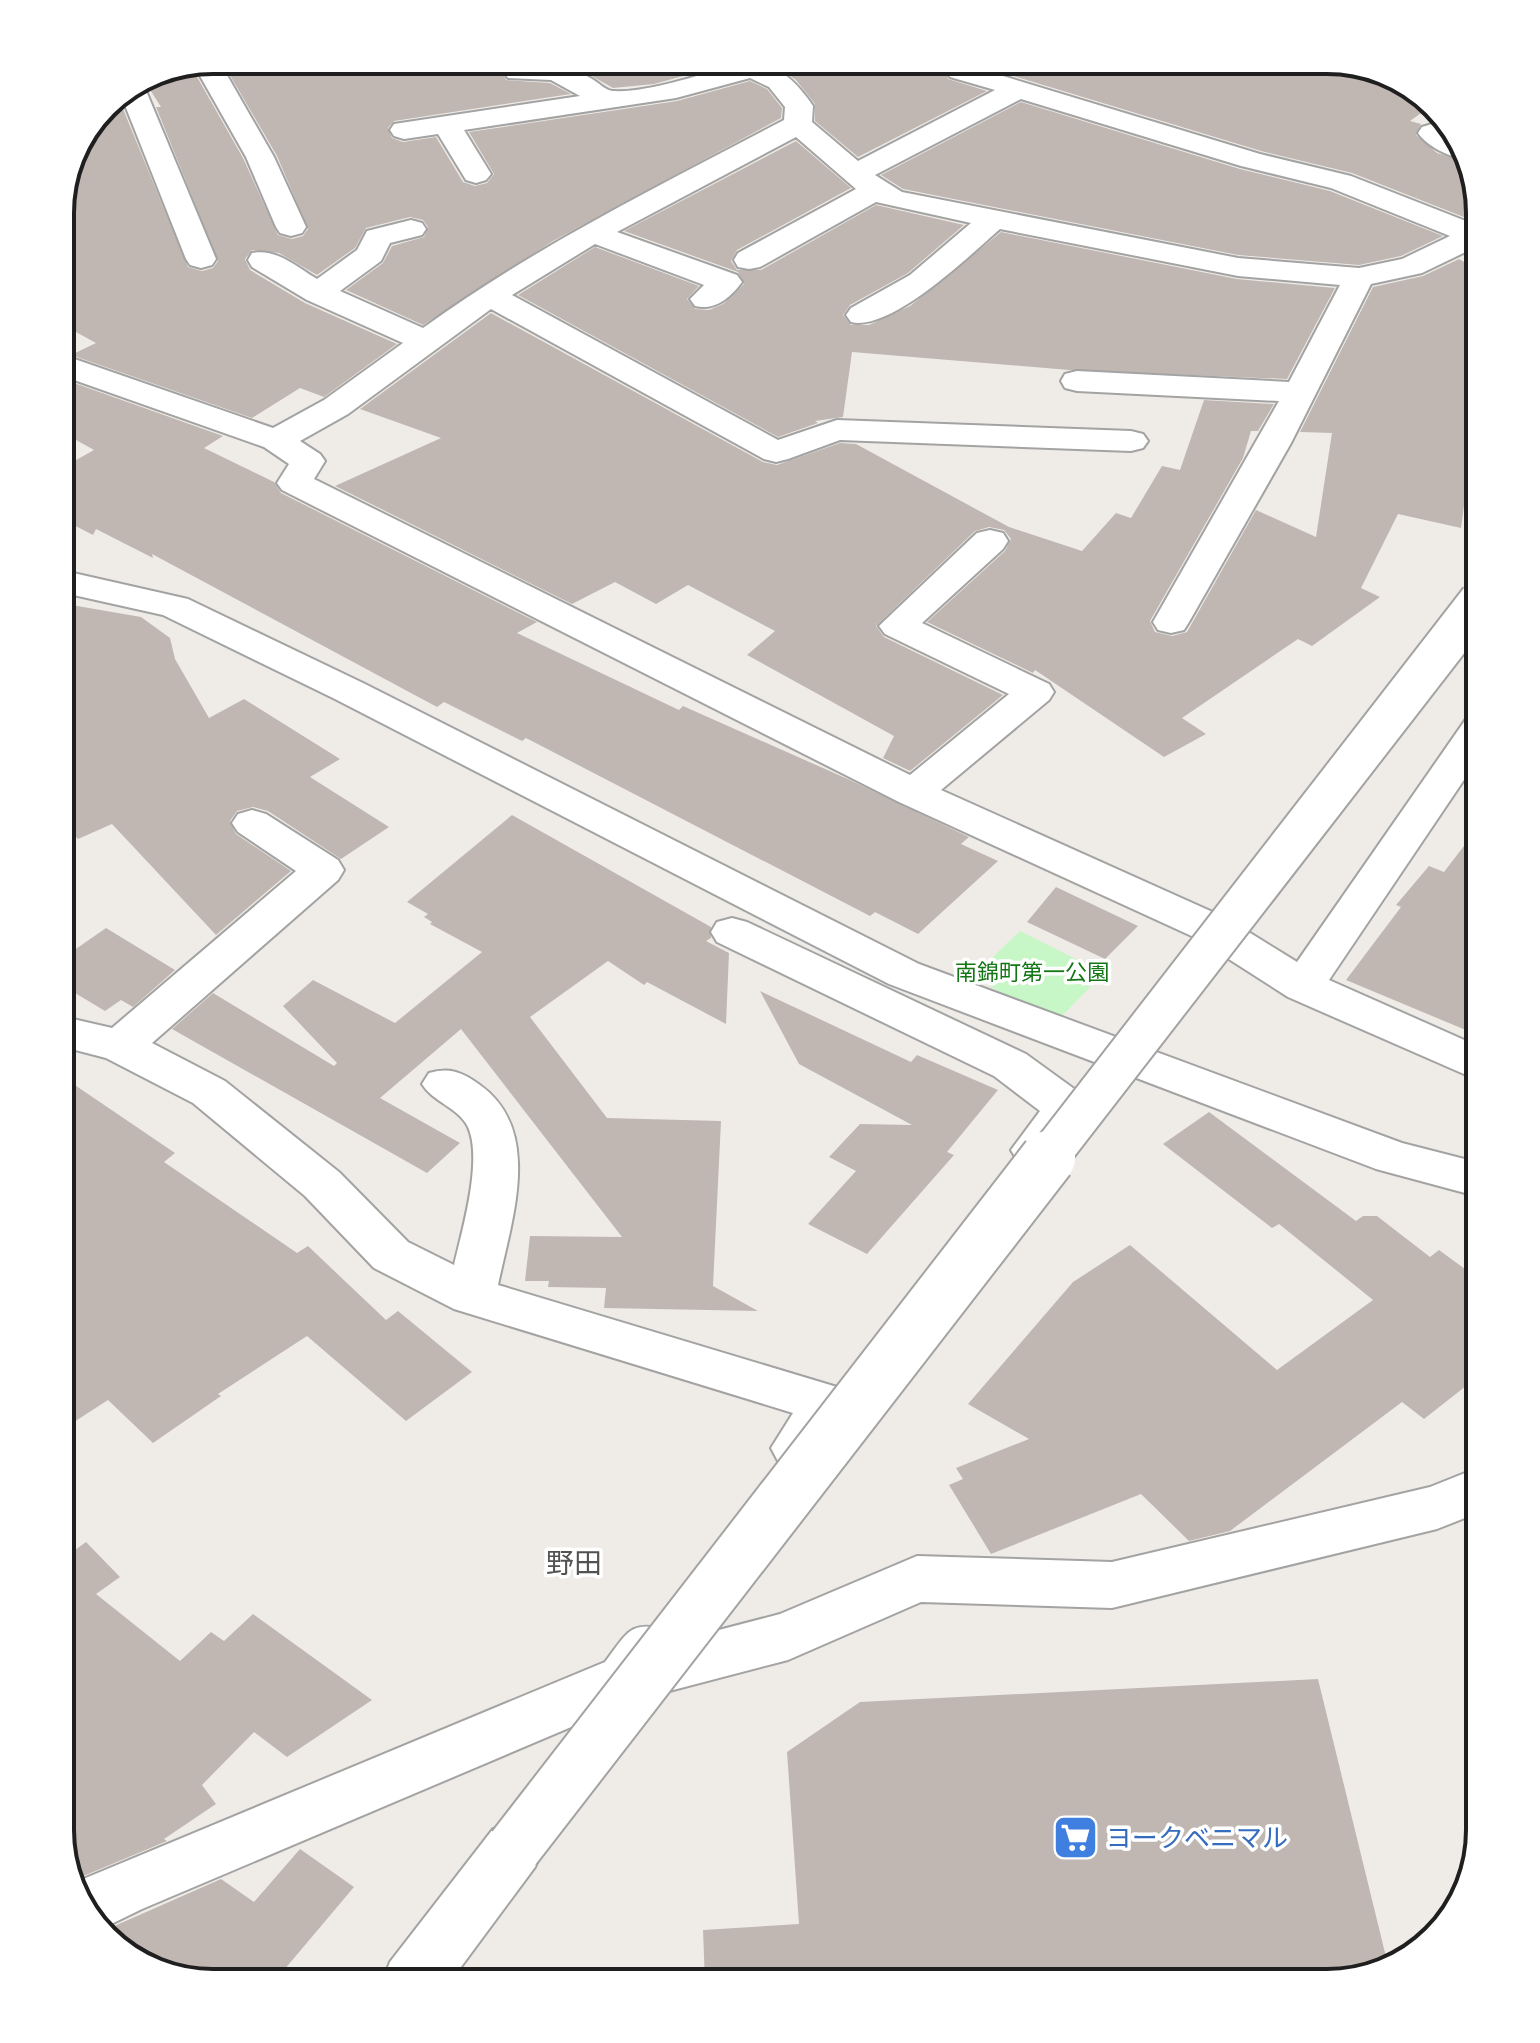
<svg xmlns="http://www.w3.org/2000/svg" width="1540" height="2043" viewBox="0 0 1540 2043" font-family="'Space Grotesk','Noto Sans JP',sans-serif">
  <rect width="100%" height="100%" fill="#efece7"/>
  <path fill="#c7f6c7" d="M1020 931 1104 973 1057 1021 989 986 999 976 982 967Z"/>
  <g fill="#c0b7b3">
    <path d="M221 60H527L506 64 502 70 506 80 550 83 571 94 394 121 388 128 392 138 403 142 436 137 463 182 475 186 487 183 494 174 469 132 677 101 750 81 767 89 782 108 781 118 553 241 423 325 346 290 383 263 392 246 424 237 428 227 423 220 410 217 366 228 355 248 317 275 279 253 252 250 245 259 250 270 305 303 397 344 324 397 300 388 252 418 71 355 96 343 74 331 68 269H73L65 228 74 227 64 190 76 146 103 110 123 109 188 267 202 271 213 268 218 261 156 107H161L147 85 192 68 243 158 278 235 292 239 303 236 308 229 277 156Z"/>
    <path d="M544 60H719L723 65 654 84 613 88 574 66Z"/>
    <path d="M758 60H959L949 62 944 69 948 79 987 91 858 157 815 121V104L796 80 776 66Z"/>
    <path d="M961 60H1336L1404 81 1431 106 1410 121 1421 124 1416 135 1437 153 1464 161 1480 218 1474 221 1352 173 1261 151Z"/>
    <path d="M1021 102 1240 169 1330 191 1443 236 1401 256 1359 265 1238 255 903 189 881 175Z"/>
    <path d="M796 141 851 188 737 250 731 261 737 270H761L876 205 964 225 908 273 850 305 843 315 851 325H869L910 306 1001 232 1237 279 1335 288 1287 379 1069 370 852 352 843 417 815 421 818 423 778 437 518 295 595 247 699 286 687 299 695 309 709 310 723 304 744 284 738 272 624 231Z"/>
    <path d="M1459 259 1480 271V385L1461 528 1398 514 1361 588 1380 597 1312 646 1298 639 1182 718 1206 734 1164 757 1035 670 1033 673 927 622 1005 551 1011 539 1004 530 989 527 975 531 876 626 884 637 1003 695 910 771 883 758 894 736 747 655 775 631 688 585 656 604 615 582 572 604 335 486 441 438 360 409 491 313 763 462 777 465 840 443 856 444 1009 527 1082 551 1116 513 1131 518 1162 466 1180 470 1204 400 1274 404 1258 431H1251L1243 458 1150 621 1155 632 1172 636 1187 632 1256 510 1316 537 1332 433 1300 432 1373 287 1423 276Z"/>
    <path d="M60 378 223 436 204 448 274 482 281 493 537 622 517 633 679 710 683 706 850 780 969 837 961 844 998 861 918 934 875 912 870 916 526 738 522 741 444 702 437 707 152 554 153 558 96 529 93 535 60 518V469L94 450 60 431Z"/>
    <path d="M60 603 141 617 170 638 175 659 209 718 244 699 340 759 310 777 389 827 341 859 268 811 253 807 237 811 230 821 236 834 291 871 216 935 112 824 78 839 60 820Z"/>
    <path d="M512 815 711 927V938L706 941 729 953 726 1024 647 982 644 985 608 961 530 1017 607 1118 721 1121 713 1286 758 1311 604 1308 606 1288 548 1287 549 1281H525L530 1236 622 1237 461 1029 380 1098 460 1143 427 1173 172 1029 213 993 334 1066 337 1063 283 1006 313 980 395 1023 482 952 430 924 432 922 424 917 428 914 407 902Z"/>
    <path d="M1480 825V1036L1346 980 1401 907 1396 905 1429 866 1444 872Z"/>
    <path d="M1056 887 1138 926 1105 959 1027 922Z"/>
    <path d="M106 928 175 970 133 1007 121 1000 105 1011 60 984V960Z"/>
    <path d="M760 991 911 1062 917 1055 998 1090 947 1152 954 1155 867 1254 808 1224 856 1171 829 1157 860 1124 912 1125 799 1064Z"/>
    <path d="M60 1075 175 1153 164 1162 297 1253 308 1246 386 1320 398 1311 472 1372 406 1421 307 1336 218 1394 221 1396 153 1443 108 1400 60 1431Z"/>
    <path d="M1209 1112 1356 1221 1363 1216H1377L1430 1257 1439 1250 1480 1280V1375L1424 1419 1402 1402 1230 1531 1189 1541 1141 1494 991 1554 949 1485 963 1479 956 1468 1029 1439 968 1404 1073 1282 1130 1245 1277 1370 1373 1300 1279 1224 1272 1228 1163 1144Z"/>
    <path d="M86 1542 120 1577 96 1594 180 1661 211 1632 224 1641 253 1614 372 1700 287 1757 254 1732 202 1785 216 1804 164 1839 167 1841 81 1877 69 1858 60 1830V1561Z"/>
    <path d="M1318 1679 1388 1965 1327 1983H705L703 1930 799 1924 787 1752 860 1702Z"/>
    <path d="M300 1849 354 1887 273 1983H213L137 1963 103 1931 221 1879 254 1902Z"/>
  </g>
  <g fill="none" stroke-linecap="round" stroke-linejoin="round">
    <defs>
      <g id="minor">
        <path d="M213 60 220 63 274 157 306 227 302 233 291 236 280 233 276 227 246 157 195 67Z"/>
        <path d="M722 60C767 60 786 67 813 106L812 122 858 161 995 90 950 77 946 71 950 65 960 63 1260 154 1351 176 1476 225 1480 224V245L1422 273 1371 284 1291 443 1189 622 1184 630 1171 633 1158 630 1153 622 1279 401 1077 391 1065 388 1061 381 1065 374 1077 371 1289 382 1340 285 1238 276 1000 229C970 255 891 332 851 322L846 315 851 308 910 275 971 223 876 202 760 267 749 269 738 267 734 260 738 253 856 189 796 137 617 232 737 275 742 282C730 298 715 311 695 306L690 299 704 285 595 244 512 295 778 440 837 420 1131 431 1143 434 1148 441 1143 448 1131 451 840 440 788 459 776 462 764 459 491 309 348 414 300 441 320 454 325 461 314 479 910 775 1009 694 885 634 879 626 977 533 990 530 1003 533 1008 541 1003 549 922 623 1049 684 1054 692 1049 700 941 790 1226 918 1297 962 1466 719 1480 715V756L1329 980 1480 1047V1081L1288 997 1196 938 899 802 282 490 277 483 289 464 264 447 60 375V354L273 428 324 400 403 343 307 300 252 267 248 260 252 253C276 248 297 267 317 279L357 250 367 231 411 220 422 223 426 229 422 235 390 243 381 261 340 291 423 328C536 246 661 185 784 120L785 107 769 87 750 78 676 98 464 130 491 174 486 180 476 183 466 180 438 134 404 139 394 136 390 130 394 124 580 96 551 80 508 78 504 72 508 66C537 59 567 63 592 79 598 82 606 91 613 91 645 93 696 76 728 67ZM1021 99 1241 166 1331 188 1450 236 1402 259 1359 268 1238 258 902 192 875 175Z"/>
        <path d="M144 86 216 259 212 265 201 268 190 265 186 259 121 95Z"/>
        <path d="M1432 124 1457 135 1463 158C1448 157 1427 146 1418 133L1422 127Z"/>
        <path d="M60 570 188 599 363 683 919 964 1402 1143 1480 1163V1197L1376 1169 889 984 335 699 163 615 60 592Z"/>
        <path d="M252 810 266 814 338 860 344 870 338 880 152 1043 225 1081 339 1172 408 1242 454 1265C462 1231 483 1160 468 1127 459 1108 433 1102 422 1084L429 1073C450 1067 462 1072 480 1085 544 1131 511 1221 498 1285L847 1390 854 1404 815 1463 797 1469 779 1463 771 1448 793 1413 454 1309 374 1268 305 1196 193 1103 106 1058 60 1046V1016L112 1028 296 871 238 832 232 823 238 814Z"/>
        <path d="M732 918 747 922 1026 1054 1084 1096 1091 1108 1050 1162 1034 1167 1018 1162 1011 1150 1040 1111 994 1076 717 942 711 932 717 922Z"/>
        <path d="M1480 1467V1512L1437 1529 1112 1608 921 1602 788 1660 635 1700 142 1909 101 1929 86 1915 76 1882 605 1662C626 1635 630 1618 667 1631L673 1642 780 1614 917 1556 1112 1562 1430 1487Z"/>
        <path d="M514 1821 535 1829 543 1848 535 1867 449 1983H382L390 1962 493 1829Z"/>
      </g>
    </defs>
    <use href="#minor" stroke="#a3a3a3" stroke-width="4"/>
    <use href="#minor" fill="#fff" fill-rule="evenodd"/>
    <defs>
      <path id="minor-bridge-far1" d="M1046 1160 1480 600"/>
      <path id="minor-bridge" d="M514 1848 1048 1158"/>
    </defs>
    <use href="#minor-bridge-far1" stroke="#a3a3a3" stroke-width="44" stroke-linecap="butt"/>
    <use href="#minor-bridge" stroke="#a3a3a3" stroke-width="58" stroke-linecap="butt"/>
    <use href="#minor-bridge-far1" stroke="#fff" stroke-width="40"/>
    <use href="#minor-bridge" stroke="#fff" stroke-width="54"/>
  </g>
  <defs>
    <symbol id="supermarket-square" viewBox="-11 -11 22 22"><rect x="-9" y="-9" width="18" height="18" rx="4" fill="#3f7fe0" stroke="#fff"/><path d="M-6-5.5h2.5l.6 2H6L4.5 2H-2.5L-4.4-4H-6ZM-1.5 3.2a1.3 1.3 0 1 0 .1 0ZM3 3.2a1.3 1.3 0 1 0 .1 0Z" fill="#fff"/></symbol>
  </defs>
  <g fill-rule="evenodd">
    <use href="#supermarket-square" x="1050" y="1812" width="51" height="51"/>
  </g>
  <g text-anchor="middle" stroke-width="7" stroke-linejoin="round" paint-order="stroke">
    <g font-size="22" fill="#147715" stroke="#fff">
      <text x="1032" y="980">南錦町第一公園</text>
    </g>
    <g font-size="26" fill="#366cbe" stroke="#fff" text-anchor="start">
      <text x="1106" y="1847">ヨークベニマル</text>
    </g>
    <g font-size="28" fill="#525252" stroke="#fff">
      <text x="574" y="1573">野田</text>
    </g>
  </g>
  <path d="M0 0H1540V2043H0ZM213 74H1327A139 139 0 0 1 1466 213V1830A139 139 0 0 1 1327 1969H213A139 139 0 0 1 74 1830V213A139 139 0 0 1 213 74Z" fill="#fff" fill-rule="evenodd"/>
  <path fill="none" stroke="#1f1f1f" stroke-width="4" d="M213 74H1327A139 139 0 0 1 1466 213V1830A139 139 0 0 1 1327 1969H213A139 139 0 0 1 74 1830V213A139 139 0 0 1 213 74Z"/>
</svg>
